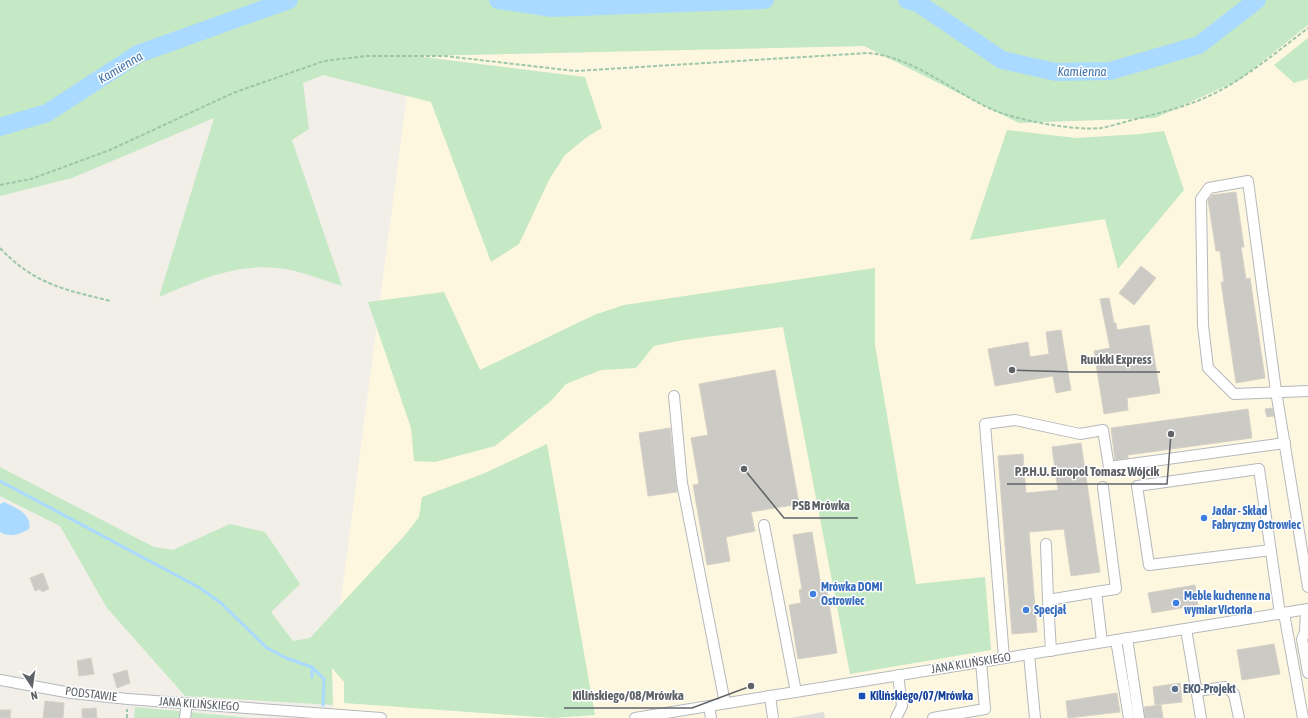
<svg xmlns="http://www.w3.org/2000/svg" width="1308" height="718" viewBox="0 0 1308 718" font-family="'Asap Condensed',sans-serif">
  <rect width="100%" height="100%" fill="#f1efe8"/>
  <path fill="#fef7e0" d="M1308 25V718H335L333 705 332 668 412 56 864 46 1019 123 1155 118 1239 80Z"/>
  <path fill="#e0deda" d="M824 712 825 718H789Z"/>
  <g fill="#c5e8c5">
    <path d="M0 0H1308V25L1239 80 1155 118 1019 123 864 46 416 56 585 77 602 128 587 137 565 155 549 180 519 244 491 262 431 102 323 75 303 83 309 129 292 140 342 286C326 281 311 275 295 271 245 259 204 278 159 297L214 118 72 178 0 196Z"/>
    <path d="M1308 38V79L1294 83 1274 65Z"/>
    <path d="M1007 130 1076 138 1139 134 1164 131 1184 190 1118 269 1105 219 970 240Z"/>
    <path d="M875 268V345L916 584 985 577 991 650 850 674 783 327 683 340 654 346 636 368 601 370 566 384 551 401 495 446 435 462 414 461 411 428 368 302 444 292 480 370 594 315 624 305Z"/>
    <path d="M547 444 595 715 553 718 344 703V682L332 668 333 705 185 696 107 608 60 526 0 496V467L154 547 173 550 230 524 265 532 300 584 271 612 293 641 310 638 405 535 419 517 422 497 485 473Z"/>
    <path d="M135 707 251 718H134Z"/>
  </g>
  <path fill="#aadaff" d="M4 502C14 507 33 514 29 529 21 534 9 538 0 532V504Z"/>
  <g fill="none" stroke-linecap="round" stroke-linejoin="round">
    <g stroke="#aadaff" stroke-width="3">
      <path d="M0 481 200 588 222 604 267 648 286 658 312 667V677"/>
      <path d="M312 667 324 679 323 705"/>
    </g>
    <g stroke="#aadaff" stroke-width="18">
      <path d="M498 0 552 8 765 0"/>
      <path d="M907 0 918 3 1002 60 1056 72 1110 71 1199 45 1257 0"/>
      <path d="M0 127 47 113 138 54 289 0"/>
    </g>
  </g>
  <g fill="#cccac5" stroke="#d6d1c6">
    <path d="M1236 192 1244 247H1241L1246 279 1250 278 1265 378 1236 383 1221 282H1224L1220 251H1216L1208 200 1212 195Z"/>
    <path d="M1141 266 1156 278 1134 305 1119 293Z"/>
    <path d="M1109 298 1114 323H1116L1117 330 1149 325 1160 393 1127 398 1128 410 1104 414 1094 351 1110 348 1100 299Z"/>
    <path d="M1061 330 1071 390 1056 393 1053 376 995 386 988 349 1028 342 1030 357 1049 354 1046 332Z"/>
    <path d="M775 370 799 504 751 512 755 531 726 537 730 561 707 565 693 485 699 484 691 438 708 435 699 384Z"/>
    <path d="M1272 408 1274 416 1267 417 1265 409Z"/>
    <path d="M1248 409 1252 438 1128 455V458L1115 460 1111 428Z"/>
    <path d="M670 428 677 492 648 496 639 433Z"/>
    <path d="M1081 443 1100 572 1071 576 1064 529 1029 532 1037 632 1012 634 998 456 1023 454 1026 493 1058 490 1052 447Z"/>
    <path d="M812 532 821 586 826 585 837 653 798 659 789 605 801 603 799 590 802 589 793 535Z"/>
    <path d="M43 573 49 589 42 592 40 589 35 591 30 578Z"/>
    <path d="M1195 585 1198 605 1152 613 1148 593Z"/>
    <path d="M1274 644 1280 674 1242 680 1237 650Z"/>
    <path d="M91 658 94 674 79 676 77 661Z"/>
    <path d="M127 670 130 683 117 688 113 674Z"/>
    <path d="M1180 683 1182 702 1155 705 1153 687Z"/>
    <path d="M1117 693 1120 712 1068 718 1066 701Z"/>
    <path d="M45 701 64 703 63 718H43Z"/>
    <path d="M1161 705 1163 718H1145L1144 707Z"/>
    <path d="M96 708 97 718H82V709Z"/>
    <path d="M0 710H11L10 718H0Z"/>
  </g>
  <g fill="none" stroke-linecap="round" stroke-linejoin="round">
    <defs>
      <g id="minor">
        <path d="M1308 391 1234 394 1208 368 1203 325 1201 199 1209 188 1248 181 1276 391 1308 587"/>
        <path d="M674 396 682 483 725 703"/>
        <path d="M764 525 796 692"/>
        <path d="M1046 544 1048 600"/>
        <path d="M1271 550 1149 565 1137 486 1259 469 1280 614"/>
        <path d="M1096 592 1116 589 1103 487"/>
        <path d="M1306 610 1305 632 1302 639 1308 673"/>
        <path d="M1284 613 1303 718"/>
        <path d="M1186 629 1201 718"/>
        <path d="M1127 638 1139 718"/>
        <path d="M1116 640 1129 718"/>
        <path d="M1051 651 1048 600 1096 592 1102 642"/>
        <path d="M1029 654 1035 718"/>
        <path d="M1004 658 985 424 1015 420 1080 434 1103 430 1109 467 1285 443"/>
        <path d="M0 680 71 693 128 699 381 718"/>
        <path d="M1197 691 1225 687 1234 694 1239 718"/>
        <path d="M770 696 773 718"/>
        <path d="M709 706 711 718"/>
        <path d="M185 718 187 703"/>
        <path d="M635 718 1308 609"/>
        <path d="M896 718 902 706 898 675"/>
        <path d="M933 718 985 709 981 662"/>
      </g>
    </defs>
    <use href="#minor" stroke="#b5b8bc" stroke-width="12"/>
    <g stroke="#9cc7a9" stroke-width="2" stroke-dasharray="4 2" stroke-linecap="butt">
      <path d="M0 185 31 179 110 150 233 93 324 61 366 56H445L575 71 868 53C913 57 950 90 991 109 1016 120 1073 131 1101 128 1112 126 1124 122 1136 119 1164 112 1193 105 1219 91 1251 74 1279 50 1308 28"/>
      <path d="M0 248C34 284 65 290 111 301"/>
      <path d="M127 718V709"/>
    </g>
    <use href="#minor" stroke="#fff" stroke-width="10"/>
  </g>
  <g fill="#3f7fe0" stroke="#fff" stroke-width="1.5">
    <circle cx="1204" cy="518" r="4"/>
    <circle cx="813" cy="594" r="4"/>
    <circle cx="1176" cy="603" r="4"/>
    <circle cx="1026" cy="610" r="4"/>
  </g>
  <circle fill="#5c6f8a" stroke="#fff" stroke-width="1.5" cx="1175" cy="689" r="4"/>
  <rect fill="#1a4fb4" stroke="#fff" stroke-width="1.5" x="858" y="692" width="8" height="8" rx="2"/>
  <g text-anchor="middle" stroke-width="3" stroke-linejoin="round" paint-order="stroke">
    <g font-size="12" font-weight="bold" fill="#366cbe" stroke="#fff" text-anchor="start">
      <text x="1212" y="515">Jadar - Skład<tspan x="1212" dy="14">Fabryczny Ostrowiec</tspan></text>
      <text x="821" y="591">Mrówka DOMI<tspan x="821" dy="14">Ostrowiec</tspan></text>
      <text x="1184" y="600">Meble kuchenne na<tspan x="1184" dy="14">wymiar Victoria</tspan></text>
      <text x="1034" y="614">Specjał</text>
    </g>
    <g font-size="12" fill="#5f6368" stroke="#fff">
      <text transform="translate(971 663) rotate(-9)" y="4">JANA KILIŃSKIEGO</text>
      <text transform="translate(91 694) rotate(7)" y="4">PODSTAWIE</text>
      <text transform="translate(199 704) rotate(4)" y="4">JANA KILIŃSKIEGO</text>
    </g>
    <g font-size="12" font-weight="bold" fill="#4e5e75" stroke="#fff" text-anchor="start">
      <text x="1183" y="693">EKO-Projekt</text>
    </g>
    <g font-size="12" font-weight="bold" fill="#164399" stroke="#fff" text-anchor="start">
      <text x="870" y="700">Kilińskiego/07/Mrówka</text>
    </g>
    <g font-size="13" font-style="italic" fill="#4174aa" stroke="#fff">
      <text transform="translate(120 67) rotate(-31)" y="5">Kamienna</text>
      <text x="1082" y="76">Kamienna</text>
    </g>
  </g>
  <path fill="none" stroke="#5f6368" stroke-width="1.5" d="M1012 370L1073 372H1160M1171 434L1167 484H1007M744 469L784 518H858M751 686L692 708H564"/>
  <g fill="#5f6368" stroke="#fff" stroke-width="1.5">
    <circle cx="1012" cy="370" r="4"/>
    <circle cx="1171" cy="434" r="4"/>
    <circle cx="744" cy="469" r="4"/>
    <circle cx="751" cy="686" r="4"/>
  </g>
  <g font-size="13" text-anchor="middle" font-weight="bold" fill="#5f6368" stroke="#fff" stroke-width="3" stroke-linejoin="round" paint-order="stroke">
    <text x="1116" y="364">Ruukki Express</text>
    <text x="1087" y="476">P.P.H.U. Europol Tomasz Wójcik</text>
    <text x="821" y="510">PSB Mrówka</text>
    <text x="628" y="700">Kilińskiego/08/Mrówka</text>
  </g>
  <g transform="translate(32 686) rotate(167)" stroke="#ffffff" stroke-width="3" paint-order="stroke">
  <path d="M0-3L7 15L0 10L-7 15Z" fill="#5f6368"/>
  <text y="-6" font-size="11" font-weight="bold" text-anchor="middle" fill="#5f6368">N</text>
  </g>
</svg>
